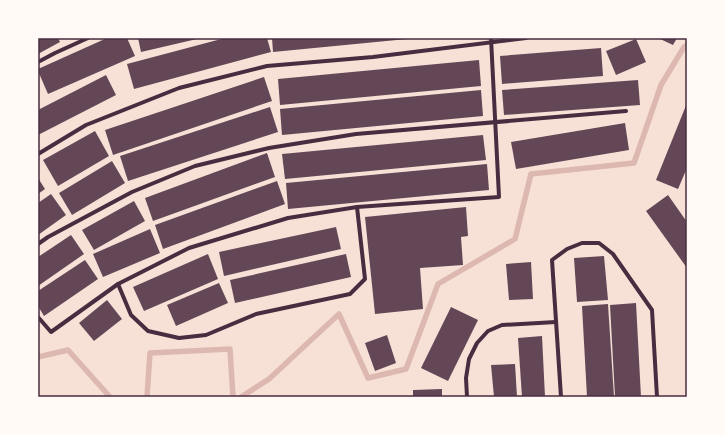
<svg xmlns="http://www.w3.org/2000/svg" width="725" height="435" viewBox="0 0 725 435" font-family="'Exo 2',sans-serif">
  <rect width="100%" height="100%" fill="#f7e1d7"/>
  <g fill="none" stroke-linecap="round" stroke-linejoin="round">
    <g stroke="#dcb8b0" stroke-width="5.5">
      <path d="M38 357 68 350 110 397"/>
      <path d="M147 397 150 353 230 349 233 397"/>
      <path d="M241 397 269 379 339 314 368 378 406 369 438 284 515 239 531 174 634 163 661 85 684 47 687 45"/>
    </g>
  </g>
  <g fill="#644757">
    <path d="M38 38H58L60 42 38 54Z"/>
    <path d="M107 38H127L135 56 48 94 38 71V69Z"/>
    <path d="M138 38H197V39L141 52Z"/>
    <path d="M225 38H267L271 52 134 89 127 64Z"/>
    <path d="M272 38H407V39L273 52Z"/>
    <path d="M658 38H677L673 45Z"/>
    <path d="M636 39 646 62 616 75 606 51Z"/>
    <path d="M601 48 603 76 502 84 500 56Z"/>
    <path d="M479 60 481 86 280 105 278 79Z"/>
    <path d="M106 75 116 95 38 135V110Z"/>
    <path d="M264 77 272 101 113 155 105 130Z"/>
    <path d="M638 80 640 105 504 115 502 90Z"/>
    <path d="M481 90 483 116 282 135 280 109Z"/>
    <path d="M687 103V168L678 189 656 180Z"/>
    <path d="M270 107 278 132 128 181 120 156Z"/>
    <path d="M625 123 629 150 516 169 511 142Z"/>
    <path d="M95 131 109 156 58 186 43 160Z"/>
    <path d="M483 135 486 160 285 179 282 154Z"/>
    <path d="M267 153 275 177 153 221 145 198Z"/>
    <path d="M112 161 125 183 72 215 59 193Z"/>
    <path d="M487 164 489 190 288 209 286 183Z"/>
    <path d="M38 178 45 189 38 194Z"/>
    <path d="M277 181 285 204 163 249 155 225Z"/>
    <path d="M51 194 66 215 38 235V203Z"/>
    <path d="M668 195 687 222V268L646 211Z"/>
    <path d="M134 201 145 221 94 250 82 230Z"/>
    <path d="M466 207 468 236 461 237 463 265 420 268 423 309 375 314 365 217Z"/>
    <path d="M336 227 341 249 224 276 219 252Z"/>
    <path d="M150 229 160 253 103 277 93 254Z"/>
    <path d="M71 235 84 254 38 286V257Z"/>
    <path d="M208 254 218 279 144 311 133 287Z"/>
    <path d="M346 254 351 277 235 303 230 280Z"/>
    <path d="M604 256 608 300 577 302 574 258Z"/>
    <path d="M85 260 98 279 44 316 38 306V291Z"/>
    <path d="M531 262 533 299 509 300 506 264Z"/>
    <path d="M219 283 228 303 176 326 167 305Z"/>
    <path d="M107 300 122 319 94 341 79 323Z"/>
    <path d="M636 303 641 397H615L610 305Z"/>
    <path d="M608 304 614 397H587L582 306Z"/>
    <path d="M451 307 478 320 448 381 421 368Z"/>
    <path d="M387 335 396 363 375 371 365 343Z"/>
    <path d="M542 336 545 397H522L518 338Z"/>
    <path d="M515 364 517 397H494L491 365Z"/>
    <path d="M442 389V397H413V390Z"/>
  </g>
  <g fill="none" stroke-linecap="round" stroke-linejoin="round">
    <g stroke="#4a2c40" stroke-width="4">
      <path d="M38 62 55 53 88 38"/>
      <path d="M38 154 86 125 179 88 267 66 373 57 526 38"/>
      <path d="M38 244 48 237 132 192 195 166 269 148 356 134 626 111"/>
      <path d="M118 284 131 315 148 331 179 338 206 335 256 314 350 294 365 279 357 207"/>
      <path d="M38 317 51 332 118 284 189 248 288 218 357 207 499 197 491 38"/>
      <path d="M467 397 466 378 469 359 477 343 488 331 502 325 556 322"/>
      <path d="M561 397 552 260 567 249 582 243H599L613 254 652 310 657 397"/>
    </g>
  </g>
  <rect width="725" height="435" fill="none" stroke="#fffaf5" stroke-width="78"/>
  <rect x="39" y="39" width="647" height="357" fill="none" stroke="#4a2c40" stroke-width="1.5"/>
</svg>
